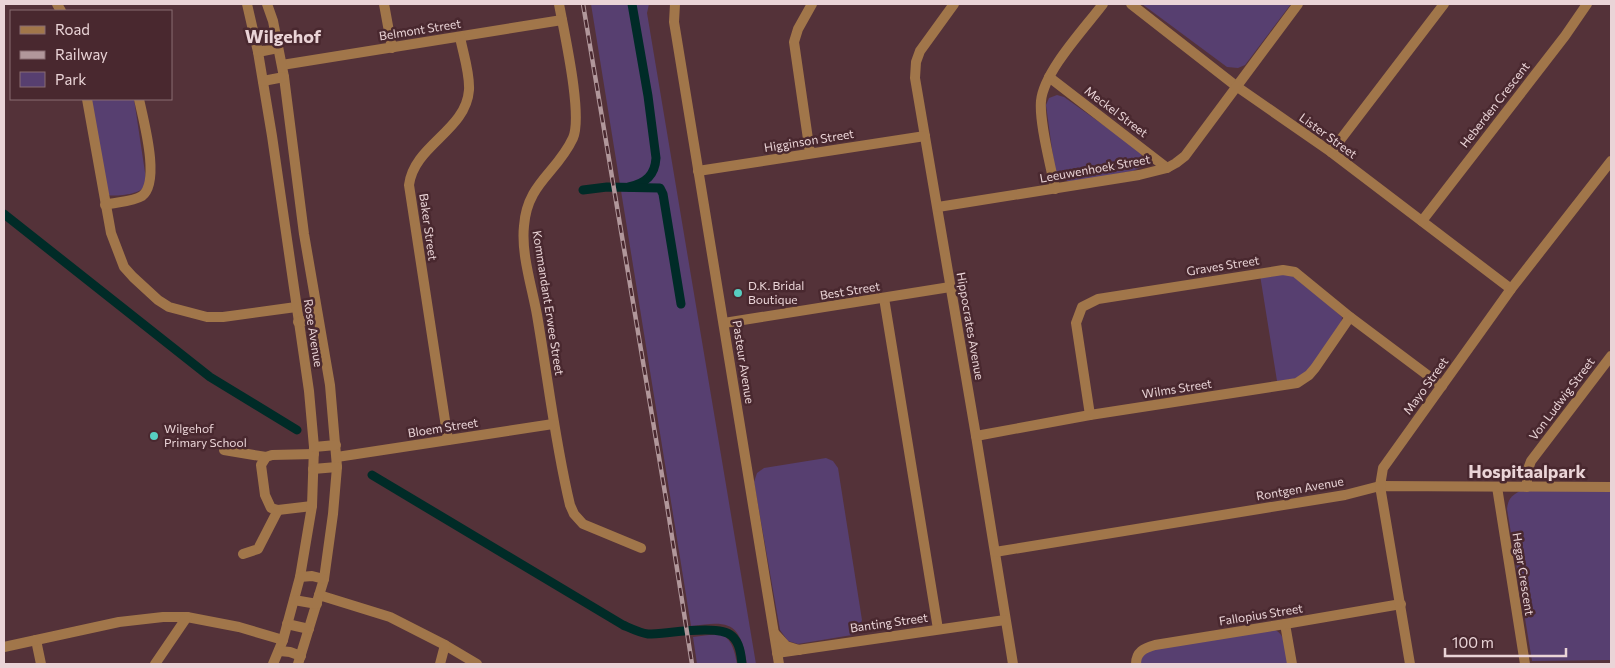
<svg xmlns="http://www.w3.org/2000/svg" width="1615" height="668" viewBox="0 0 1615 668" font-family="Commissioner,sans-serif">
  <rect width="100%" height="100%" fill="#543239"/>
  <g fill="#573f70">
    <path d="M591 4H649L647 13 756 664H747C740 623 731 620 691 626Z"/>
    <path d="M1142 4H1291L1245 65 1238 68 1227 67Z"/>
    <path d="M1057 95 1064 97 1140 151 1143 160 1141 167 1133 171 1071 182 1061 179 1055 171 1046 105 1049 98Z"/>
    <path d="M90 99H134L146 179C145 182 145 185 144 187 140 194 115 197 108 195Z"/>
    <path d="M1277 273 1298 277 1342 317 1341 325C1330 340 1316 367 1301 376 1294 380 1286 380 1277 381L1260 275Z"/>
    <path d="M826 458 833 461 838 468 862 620 859 630 852 635 798 644 788 641 780 630 754 482 757 473 764 468Z"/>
    <path d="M1520 491H1611V660L1532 661 1507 509C1508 499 1511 496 1520 491Z"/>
    <path d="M1271 628C1287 633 1286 650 1288 664H1139L1146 650Z"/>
    <path d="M709 635C713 635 719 634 722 635 733 640 735 654 737 664H697L693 637Z"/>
  </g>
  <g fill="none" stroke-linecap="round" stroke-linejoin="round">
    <g stroke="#002b27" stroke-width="9">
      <path d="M629 187C646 183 655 175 656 158L648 96 632 4"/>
      <path d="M583 190 607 187 660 188 663 194 681 304"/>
      <path d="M4 214 210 377 297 430"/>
      <path d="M372 475 623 625C630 628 640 633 648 634 667 634 719 624 732 636 740 643 741 655 742 664"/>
    </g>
    <g stroke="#a1764a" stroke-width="10">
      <path d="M57 4 61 11"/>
      <path d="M384 4 392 48"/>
      <path d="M559 4C564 32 583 115 573 138 557 173 527 183 524 226 521 254 532 287 537 315 548 379 555 443 570 505L574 514 583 524 641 548"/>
      <path d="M954 4 920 51 916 62 915 78 976 436 1013 664"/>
      <path d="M1131 4 1236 86 1331 152 1511 289"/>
      <path d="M282 65 562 20"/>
      <path d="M1049 77 1167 168"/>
      <path d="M87 99 111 233 124 267 133 277 158 300 169 307 207 317H223L296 307"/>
      <path d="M1331 152 1444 4"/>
      <path d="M810 153 794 42 798 29 812 4"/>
      <path d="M698 171 925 136"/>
      <path d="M1055 189C1051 166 1039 123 1041 101 1044 71 1085 28 1103 4"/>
      <path d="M105 205C116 202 132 202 142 196 161 182 143 119 139 99"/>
      <path d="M938 207 1139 175 1167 168 1176 163 1185 156 1298 4"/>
      <path d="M1422 221 1565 36 1587 4"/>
      <path d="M884 298 938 629"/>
      <path d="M724 323 950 287"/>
      <path d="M1090 415 1076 323 1082 307 1098 299 1283 270 1295 272 1350 317 1442 386"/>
      <path d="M976 436 1090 415 1297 383 1309 375 1315 368 1350 317"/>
      <path d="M448 440 409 185C414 145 466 131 469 90 470 73 463 53 460 37"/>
      <path d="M224 450 266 457"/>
      <path d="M337 457 553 424"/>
      <path d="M1497 487 1525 664"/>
      <path d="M1527 487V472L1531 461 1611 356"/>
      <path d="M312 506 278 510 271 508 265 495 261 465 266 457 272 455 314 454"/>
      <path d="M995 552 1345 495 1380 486 1611 487"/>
      <path d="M243 554 258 549 278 510"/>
      <path d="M319 595 390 617 445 645 477 664"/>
      <path d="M1285 624 1292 664"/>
      <path d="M36 640 41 664"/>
      <path d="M4 647 119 622 163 617H187L239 627 283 640"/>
      <path d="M777 653 1005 620"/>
      <path d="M155 664 187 617"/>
      <path d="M440 664 445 645"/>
      <path d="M1136 664C1136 652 1144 648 1155 645L1285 624 1401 604"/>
      <path d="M1410 664 1380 486 1383 468 1511 289 1611 161"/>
    </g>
    <g stroke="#a1764a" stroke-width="10">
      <path d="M247 4 258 52 272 136 309 391 314 447 312 506 300 577 283 640 273 664"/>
      <path d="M267 4 273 21 284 77 304 234 330 385 337 467 333 514 324 579 298 664"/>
      <path d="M675 4 674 22 676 34 779 664"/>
      <path d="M258 52 278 48"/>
      <path d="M263 81 284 77"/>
      <path d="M298 322 318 319"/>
      <path d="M314 447 336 445"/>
      <path d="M313 469 337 467"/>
      <path d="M300 577 312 576 324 579"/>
      <path d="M294 600 317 604"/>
      <path d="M287 624 309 629"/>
      <path d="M775 634 786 646 799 650"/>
      <path d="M280 651 290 652 301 656"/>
    </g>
    <defs>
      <path id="rail" d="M583 4 667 505 692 664"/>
    </defs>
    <use href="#rail" stroke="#b1979b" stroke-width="4.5"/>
    <use href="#rail" stroke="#49282f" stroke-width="2.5" stroke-dasharray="8" stroke-linecap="butt"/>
  </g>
  <g fill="#57cec1" stroke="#49282f" stroke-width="2">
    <circle cx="738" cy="293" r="5"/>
    <circle cx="154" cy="436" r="5"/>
  </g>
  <g text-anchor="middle" stroke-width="5" stroke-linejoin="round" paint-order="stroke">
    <g font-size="12" fill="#ead4d7" stroke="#49282f">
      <text transform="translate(420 30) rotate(-9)" y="4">Belmont Street</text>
      <text transform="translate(1495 105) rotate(-52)" y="4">Heberden Crescent</text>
      <text transform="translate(1116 112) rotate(37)" y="4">Meckel Street</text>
      <text transform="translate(1328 136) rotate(36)" y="4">Lister Street</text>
      <text transform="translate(809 141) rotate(-9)" y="4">Higginson Street</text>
      <text transform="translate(1095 169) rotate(-10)" y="4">Leeuwenhoek Street</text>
      <text transform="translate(428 227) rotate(82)" y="4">Baker Street</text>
      <text transform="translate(1223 266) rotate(-9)" y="4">Graves Street</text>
      <text transform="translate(850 291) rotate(-9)" y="4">Best Street</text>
      <text transform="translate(548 303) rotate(81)" y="4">Kommandant Erwee Street</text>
      <text transform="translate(970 326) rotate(80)" y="4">Hippocrates Avenue</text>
      <text transform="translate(313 333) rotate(81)" y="4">Rose Avenue</text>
      <text transform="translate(743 362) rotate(81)" y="4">Pasteur Avenue</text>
      <text transform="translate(1426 386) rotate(-54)" y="4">Mayo Street</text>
      <text transform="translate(1177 389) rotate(-9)" y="4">Wilms Street</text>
      <text transform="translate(1562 399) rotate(-53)" y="4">Von Ludwig Street</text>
      <text transform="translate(443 428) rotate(-9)" y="4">Bloem Street</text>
      <text transform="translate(1300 489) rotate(-10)" y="4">Rontgen Avenue</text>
      <text transform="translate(1523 574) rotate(81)" y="4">Hegar Crescent</text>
      <text transform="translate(1261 615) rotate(-9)" y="4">Fallopius Street</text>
      <text transform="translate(889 623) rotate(-8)" y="4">Banting Street</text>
    </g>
    <g font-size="12" fill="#ead4d7" stroke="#49282f" text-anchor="start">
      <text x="748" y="290">D.K. Bridal<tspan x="748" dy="14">Boutique</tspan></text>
      <text x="164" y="433">Wilgehof<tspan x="164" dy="14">Primary School</tspan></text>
    </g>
    <g font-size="18" font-weight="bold" fill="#ead4d7" stroke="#49282f">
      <text x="283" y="43">Wilgehof</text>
      <text x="1527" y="478">Hospitaalpark</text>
    </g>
  </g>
  <rect width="1615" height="668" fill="none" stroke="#ead4d7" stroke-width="10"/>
  <rect x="10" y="10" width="162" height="90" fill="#49282f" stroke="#896d72"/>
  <rect x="20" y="26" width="25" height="8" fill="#a1764a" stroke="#896d72"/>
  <text x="55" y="35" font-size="15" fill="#ead4d7">Road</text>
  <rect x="20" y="51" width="25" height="8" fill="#b1979b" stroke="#896d72"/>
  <text x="55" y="60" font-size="15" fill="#ead4d7">Railway</text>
  <rect x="20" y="72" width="25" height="15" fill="#573f70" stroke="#896d72"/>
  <text x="55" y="85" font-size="15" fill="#ead4d7">Park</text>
  <path d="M1445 648v8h121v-8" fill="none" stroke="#ead4d7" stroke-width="2.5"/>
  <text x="1452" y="648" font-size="15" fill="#ead4d7" stroke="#49282f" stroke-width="4" paint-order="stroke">100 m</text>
</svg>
